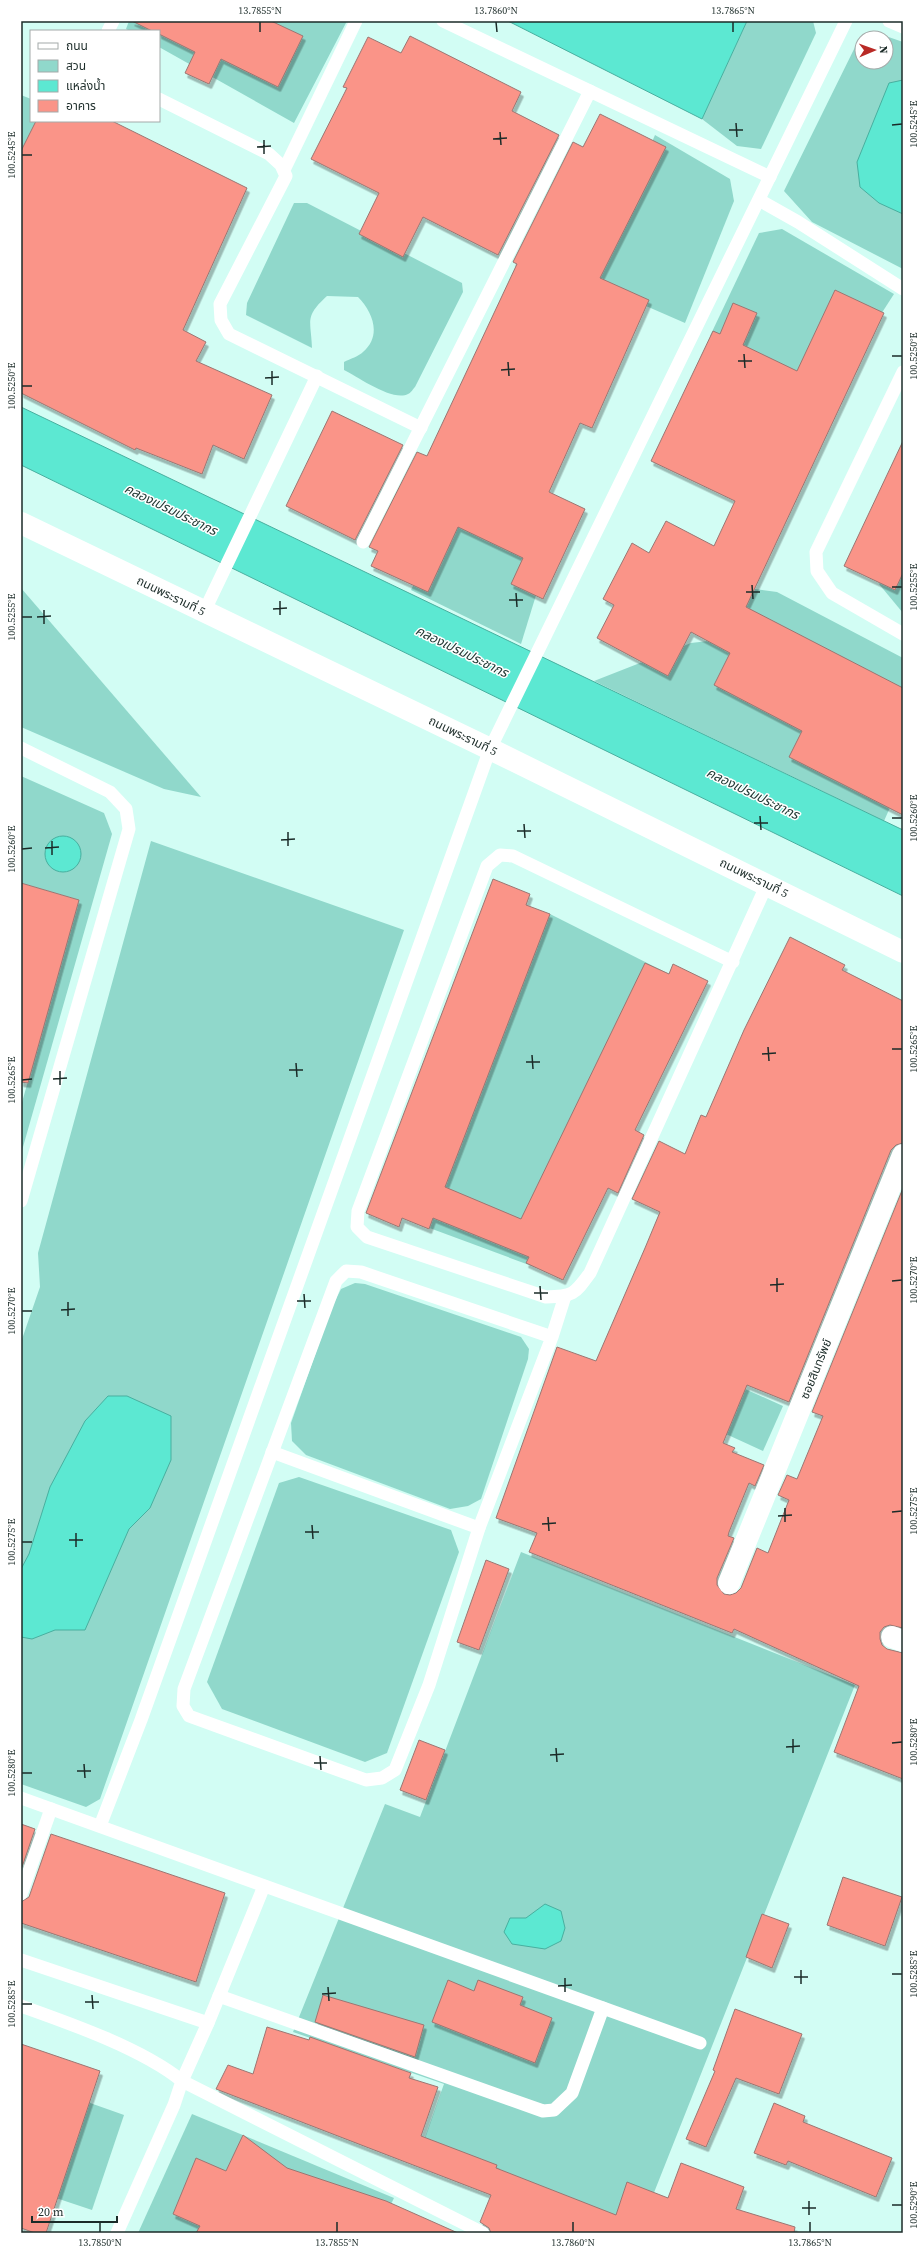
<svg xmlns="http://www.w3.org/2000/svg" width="924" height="2254" viewBox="0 0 924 2254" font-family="'Source Serif 4','Noto Sans Thai',serif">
  <defs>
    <filter id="shadow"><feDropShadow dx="2.5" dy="4.5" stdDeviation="0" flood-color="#0004"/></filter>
  </defs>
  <rect width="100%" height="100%" fill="#d2fdf4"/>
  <g fill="#90d8cb" fill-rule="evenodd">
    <path d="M129 21H347L294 123 159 47V31H130L126 29Z"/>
    <path d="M747 21H813L816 33 761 149 737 146 702 119Z"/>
    <path d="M877 33 903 42V269L812 222 784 191 860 37ZM862 38H886V62H862Z"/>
    <path d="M21 95 31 99V121H58L21 203Z"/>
    <path d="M655 135 730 179 734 201 685 323 591 282Z"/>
    <path d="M294 203H307L462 283 463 292 415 387C413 389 411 393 408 394 393 402 358 377 344 370V362C350 359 359 356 363 352 382 336 373 312 358 297L327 296C304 317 311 320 312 348L246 315 247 303Z"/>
    <path d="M782 229 894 294 874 325 808 382 710 336 759 233Z"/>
    <path d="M460 488 553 540 521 644 411 590Z"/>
    <path d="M903 518V613L879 584Z"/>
    <path d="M21 588 201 797 164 789 21 727Z"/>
    <path d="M755 589 777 592 903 658V778L884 821 594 681 691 643 725 639Z"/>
    <path d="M21 776 104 813 112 834 21 1154V1106L79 900 21 883Z"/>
    <path d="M151 841 404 930 100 1799 86 1807 21 1784V1342L40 1287 38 1253Z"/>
    <path d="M550 914 669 974 540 1269 416 1223Z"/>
    <path d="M355 1283 365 1284 521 1337 529 1349 528 1359 481 1499 468 1506 450 1509 306 1455 292 1441 291 1423 332 1307 341 1289Z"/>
    <path d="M667 1354 783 1406 763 1451 715 1429Z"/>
    <path d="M299 1477 451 1530 459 1552 387 1753 365 1762 222 1709 207 1682 279 1483Z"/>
    <path d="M521 1552 855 1685 638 2233 422 2145 444 2084 293 2032 385 1804 420 1817Z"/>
    <path d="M62 2093 124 2115 92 2210 29 2189Z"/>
    <path d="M192 2114 394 2198 377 2233H138Z"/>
  </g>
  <g fill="#5ce8d2" stroke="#48af9f">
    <path d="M508 21H747L702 119Z"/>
    <path d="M903 80V214L879 203 860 187 857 162 889 83Z"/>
    <path d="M21 407 903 830V896L21 465Z"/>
    <circle cx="63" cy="854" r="18"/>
    <path d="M108 1396H127L171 1416V1460L150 1508 129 1529 85 1630H55L32 1639 21 1637V1569L29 1554 50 1487 85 1421Z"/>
    <path d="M545 1904 561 1911 565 1928 561 1941 545 1949 512 1944 504 1932 510 1918H526Z"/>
  </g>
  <g fill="#fa9488" stroke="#9b7672" filter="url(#shadow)">
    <path d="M132 21H271L303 36 278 87 221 59 209 84 185 73 195 52 159 34V31H152Z"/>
    <path d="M410 36 521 92 512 111 559 135 498 255 423 217 403 257 359 234 379 193 311 159 347 88 343 87 368 37 401 53Z"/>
    <path d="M600 114 666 147 600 278 649 300 592 428 580 423 549 492 585 509 543 599 511 584 523 558 458 527 428 592 371 566 378 551 369 547 417 452 427 456 517 264 513 262 573 142 583 147Z"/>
    <path d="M36 121H112L247 188 183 330 206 342 196 361 272 395 244 459 213 445 202 474 136 448 135 450 21 393V151Z"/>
    <path d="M835 290 884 313 746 607 903 688V815L789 757 802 731 714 685 730 653 691 632 668 676 597 638 614 605 603 599 632 543 649 553 666 521 714 546 735 501 651 461 713 331 720 334 733 303 757 313 743 345 797 371Z"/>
    <path d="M332 411 403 445 355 540 286 506Z"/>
    <path d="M903 441V573L895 590 844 566Z"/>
    <path d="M493 879 530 894 526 905 550 914 445 1187 521 1219 645 963 669 974 673 964 708 981 635 1130 644 1135 618 1193 608 1188 563 1280 526 1263 529 1257 433 1218 429 1229 402 1218 399 1227 366 1213Z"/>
    <path d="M21 883 79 900 28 1083 21 1082Z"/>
    <path d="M790 937 845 965 842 970 903 1001V1143L896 1145 891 1150 789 1402 747 1385 723 1443 735 1448 732 1452 764 1465 755 1486 749 1483 729 1532 728 1536 734 1538 717 1578V1585L724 1594 730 1595 736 1593 741 1588 757 1548 768 1553 789 1500 778 1495 787 1475 797 1479 823 1416 812 1412 903 1188V1628L890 1625 884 1627 880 1632V1639L882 1645 887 1649 903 1653V1779L834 1752 859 1686 734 1629 732 1633 529 1552 537 1533 496 1518 557 1347 596 1361 645 1248 660 1212 632 1199 659 1141 685 1154 701 1115 706 1117 744 1030Z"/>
    <path d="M486 1560 509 1569 479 1650 457 1642Z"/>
    <path d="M419 1740 445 1750 426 1800 400 1790Z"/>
    <path d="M21 1824 35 1829 21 1870Z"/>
    <path d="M51 1834 225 1893 196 1982 21 1923V1902L29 1897Z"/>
    <path d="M843 1877 902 1897 885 1946 827 1925Z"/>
    <path d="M762 1914 789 1924 772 1968 746 1957Z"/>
    <path d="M448 1980 474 1991 478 1980 523 1997 520 2005 552 2018 535 2063 432 2022Z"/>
    <path d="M323 1995 424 2025 415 2057 315 2022Z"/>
    <path d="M735 2009 802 2034 779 2094 736 2078 706 2147 686 2139 715 2071 713 2070Z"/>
    <path d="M267 2027 309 2040 310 2037 411 2073 409 2078 438 2087 421 2136 497 2165 496 2168 616 2215 627 2182 668 2198 681 2163 744 2187 736 2209 795 2227 794 2233H491L489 2228 480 2222 491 2195 216 2089 228 2065 253 2074Z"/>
    <path d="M21 2044 100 2071 46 2233H35L21 2228Z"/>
    <path d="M774 2103 805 2116 803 2122 892 2158 876 2197 788 2161 786 2165 754 2153Z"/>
    <path d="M243 2135 287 2168 386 2201 458 2233H196L200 2226 173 2214 196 2158 226 2171Z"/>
  </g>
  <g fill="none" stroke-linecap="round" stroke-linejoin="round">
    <g stroke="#fff" stroke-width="13">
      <path d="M443 21 770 177"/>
      <path d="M889 21 903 27"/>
      <path d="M108 31 113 21"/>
      <path d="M159 99 269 154 281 165 286 176 220 304 221 320 229 334 421 428"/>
      <path d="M284 170 356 21"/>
      <path d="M759 200 798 222 903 289"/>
      <path d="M903 372 816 552 817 571 832 593 903 634"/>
      <path d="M363 542 590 91"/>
      <path d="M204 612 317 376"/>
      <path d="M21 748 110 792 126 809 129 829 21 1201"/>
      <path d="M733 962 513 856 500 855 487 866 358 1211 357 1227 367 1237 546 1297C573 1296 574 1295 590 1273L767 884"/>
      <path d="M552 1337 361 1272 346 1271 336 1281 184 1689 183 1706 189 1716 366 1780 382 1778 395 1770 429 1685 479 1528 552 1337 565 1296"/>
      <path d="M272 1452 479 1528"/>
      <path d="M21 1798 700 2043"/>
      <path d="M100 1826 141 1720 490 749 846 21"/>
      <path d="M264 1886 208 2023 182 2081 483 2233"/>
      <path d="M21 1894 51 1809"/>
      <path d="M21 1960 208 2023"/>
      <path d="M219 1996 543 2111 554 2110 572 2093 603 2008"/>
      <path d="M21 2006C69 2023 143 2049 182 2081L174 2105 117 2233"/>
    </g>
    <g stroke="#fff" stroke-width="22">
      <path d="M729 1583 903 1155"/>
      <path d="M892 1637 903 1641"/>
    </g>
    <path stroke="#fff" stroke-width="22" d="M21 523 490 749 903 952"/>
  </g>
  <path fill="none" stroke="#1b2b28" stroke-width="1.5" d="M260 22V32M496 22 497 32M733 22V32M736 123 737 137M892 125 902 124M729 130H743M500 132 501 145M493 139 507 138M264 140V154M257 147 271 146M22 155H32M744 354 745 368M892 356H902M738 361H752M508 362 509 376M501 370 515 369M272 371V385M265 378 279 377M22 386H32M752 585 753 599M892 587H902M746 592H760M516 593 517 607M509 600H523M280 601V615M273 609 287 608M44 610V624M22 617H32M37 617 51 616M760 816 761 830M892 818H902M754 823H768M524 824 525 838M517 831H531M288 832V846M281 840 295 839M52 841V855M45 848 59 847M22 849 32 848M768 1047 769 1061M892 1049H902M762 1054 776 1053M532 1055 533 1069M526 1062H540M296 1063 297 1077M289 1070H303M60 1071V1085M53 1079 67 1078M22 1080 32 1079M777 1278V1292M892 1281 902 1280M770 1285 784 1284M540 1286 541 1300M534 1293H548M304 1294 305 1308M297 1301H311M68 1302V1316M61 1310 75 1309M22 1311H32M785 1508V1522M892 1512 902 1511M778 1516 792 1515M548 1517 549 1531M542 1524 556 1523M312 1525 313 1539M305 1532H319M76 1533V1547M69 1540H83M22 1542H32M793 1739V1753M892 1743 902 1742M786 1747 800 1746M556 1748 557 1762M550 1755 564 1754M320 1756 321 1770M314 1763H327M84 1764 85 1778M77 1771H91M22 1773H32M801 1970V1984M892 1974H902M794 1977H808M565 1978V1992M558 1986 572 1985M328 1987 329 2001M322 1994 336 1993M92 1995 93 2009M85 2002H99M22 2004H32M809 2201V2215M892 2205H902M802 2208H816M100 2222V2232M337 2222V2232M573 2222V2232M810 2222V2232"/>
  <g text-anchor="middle" stroke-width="3" stroke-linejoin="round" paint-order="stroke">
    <g font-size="12" fill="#1b2b28" stroke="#fff">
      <text transform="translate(171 596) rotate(26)" y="4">ถนนพระรามที่ 5</text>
      <text transform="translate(463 736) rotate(26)" y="4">ถนนพระรามที่ 5</text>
      <text transform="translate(754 878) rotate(26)" y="4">ถนนพระรามที่ 5</text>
      <text transform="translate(816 1369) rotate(-68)" y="4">ซอยสินทรัพย์</text>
    </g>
    <g font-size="13" font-style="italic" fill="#233b36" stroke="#fff">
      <text transform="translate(171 509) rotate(26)" y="5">คลองเปรมประชากร</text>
      <text transform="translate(462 651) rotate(26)" y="5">คลองเปรมประชากร</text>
      <text transform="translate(753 793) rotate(26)" y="5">คลองเปรมประชากร</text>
    </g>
  </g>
  <rect width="924" height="2254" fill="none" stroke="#ffffff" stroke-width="44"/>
  <rect x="30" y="30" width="130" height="92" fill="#ffffff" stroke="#a4aaa9"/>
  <rect x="38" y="43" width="20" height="6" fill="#ffffff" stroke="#a4aaa9"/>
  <text x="66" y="50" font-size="12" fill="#1b2b28">ถนน</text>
  <rect x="38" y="60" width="20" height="12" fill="#90d8cb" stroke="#a4aaa9"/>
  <text x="66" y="70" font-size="12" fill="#1b2b28">สวน</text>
  <rect x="38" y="80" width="20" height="12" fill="#5ce8d2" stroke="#a4aaa9"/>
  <text x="66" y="90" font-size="12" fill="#1b2b28">แหล่งน้ำ</text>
  <rect x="38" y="100" width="20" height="12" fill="#fa9488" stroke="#a4aaa9"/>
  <text x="66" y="110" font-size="12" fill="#1b2b28">อาคาร</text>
  <g transform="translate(874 50) rotate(88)"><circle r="19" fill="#ffffff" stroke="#a4aaa9"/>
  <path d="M0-3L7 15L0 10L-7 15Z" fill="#b92a26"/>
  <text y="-6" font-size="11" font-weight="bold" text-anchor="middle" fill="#1b2b28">N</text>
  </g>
  <path d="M32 2216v6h85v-6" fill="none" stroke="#1b2b28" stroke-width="2"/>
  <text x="38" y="2216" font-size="12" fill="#1b2b28" stroke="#ffffff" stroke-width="3" paint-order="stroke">20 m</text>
  <rect x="22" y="22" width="880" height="2210" fill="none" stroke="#1b2b28" stroke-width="1.5"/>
  <g font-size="10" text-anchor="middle" fill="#1b2b28">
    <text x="260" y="14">13.7855°N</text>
    <text x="496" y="14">13.7860°N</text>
    <text x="733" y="14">13.7865°N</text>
    <text transform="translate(913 124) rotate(-90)" y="4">100.5245°E</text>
    <text transform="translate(11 155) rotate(-90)" y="4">100.5245°E</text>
    <text transform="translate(913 356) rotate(-90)" y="4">100.5250°E</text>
    <text transform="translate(11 386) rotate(-90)" y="4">100.5250°E</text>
    <text transform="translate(913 587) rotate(-90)" y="4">100.5255°E</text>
    <text transform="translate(11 617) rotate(-90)" y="4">100.5255°E</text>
    <text transform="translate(913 818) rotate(-90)" y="4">100.5260°E</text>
    <text transform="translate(11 849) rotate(-90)" y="4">100.5260°E</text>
    <text transform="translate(913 1049) rotate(-90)" y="4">100.5265°E</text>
    <text transform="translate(11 1080) rotate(-90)" y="4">100.5265°E</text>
    <text transform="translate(913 1280) rotate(-90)" y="4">100.5270°E</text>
    <text transform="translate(11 1311) rotate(-90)" y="4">100.5270°E</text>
    <text transform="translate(913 1511) rotate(-90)" y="4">100.5275°E</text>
    <text transform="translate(11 1542) rotate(-90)" y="4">100.5275°E</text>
    <text transform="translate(913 1742) rotate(-90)" y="4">100.5280°E</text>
    <text transform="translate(11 1773) rotate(-90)" y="4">100.5280°E</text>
    <text transform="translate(913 1974) rotate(-90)" y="4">100.5285°E</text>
    <text transform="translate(11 2004) rotate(-90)" y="4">100.5285°E</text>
    <text transform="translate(913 2205) rotate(-90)" y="4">100.5290°E</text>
    <text x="100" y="2246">13.7850°N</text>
    <text x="337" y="2246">13.7855°N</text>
    <text x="573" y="2246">13.7860°N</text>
    <text x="810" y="2246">13.7865°N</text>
  </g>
</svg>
